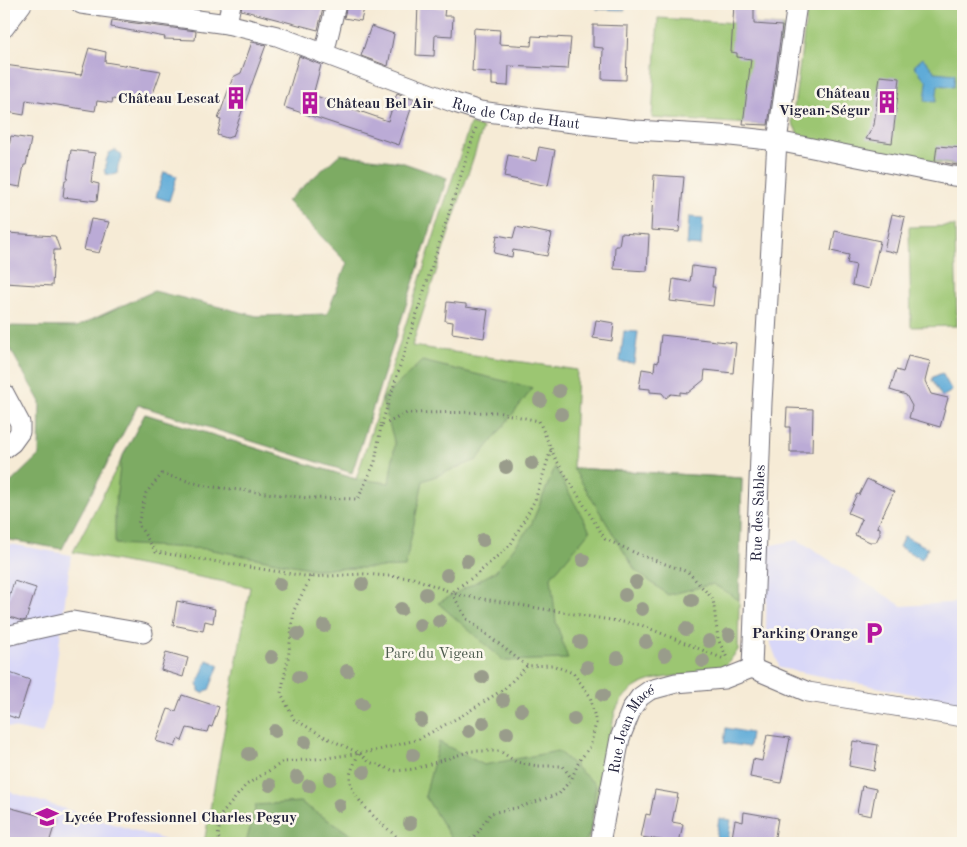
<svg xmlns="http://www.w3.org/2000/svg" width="967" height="847" viewBox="0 0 967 847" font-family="'Old Standard TT',serif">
  <rect width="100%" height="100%" fill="#fbf7ec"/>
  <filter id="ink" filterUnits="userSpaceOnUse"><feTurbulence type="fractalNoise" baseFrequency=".02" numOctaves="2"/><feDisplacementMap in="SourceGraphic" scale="10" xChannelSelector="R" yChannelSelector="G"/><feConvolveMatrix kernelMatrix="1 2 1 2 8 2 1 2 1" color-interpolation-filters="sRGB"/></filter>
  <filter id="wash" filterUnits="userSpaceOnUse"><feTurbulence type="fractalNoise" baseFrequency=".0096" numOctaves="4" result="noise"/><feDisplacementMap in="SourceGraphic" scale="20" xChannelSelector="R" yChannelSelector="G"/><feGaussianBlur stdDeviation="1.12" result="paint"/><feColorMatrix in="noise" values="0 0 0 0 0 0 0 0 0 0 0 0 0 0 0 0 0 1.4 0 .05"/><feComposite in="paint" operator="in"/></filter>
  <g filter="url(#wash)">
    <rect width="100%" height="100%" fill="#f6ebd6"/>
    <g fill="#d8d7f8">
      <path d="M798 540 902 606 963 602V704L780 668 766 631 767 546Z"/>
      <path d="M4 543 71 555 52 699 42 734 4 726Z"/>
      <path d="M4 790 175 843H4Z"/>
    </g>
    <g fill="#9cc672" stroke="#5f7456">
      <path d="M808 4H963V166L935 163 800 138 792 122Z"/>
      <path d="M658 18 784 26 772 120 768 125 652 118Z"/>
      <path d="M470 124 483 128 412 346 577 370 573 468 742 478 738 650C732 657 725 669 716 672 710 674 703 673 697 674 663 678 631 676 615 712L588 843H204L250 587 73 552 145 414 356 479Z"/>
      <path d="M955 226 957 326 911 327 909 227Z"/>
    </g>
    <g fill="#7dab64" stroke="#506650">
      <path d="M340 154 401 162 447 178 352 473 138 405 62 549 4 539V489L39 455 40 402 4 338V326L76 327 154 291 257 316 327 314 347 263 287 201Z"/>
      <path d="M422 361 533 388 477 460 423 481 405 567 314 569 207 549 115 544V506L121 459 145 414 356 479 389 483 395 444 382 399Z"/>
      <path d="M555 467 590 531 551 577 556 622 568 659 504 661 438 603 496 571 531 525Z"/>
      <path d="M573 468 742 478 739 600 713 584 668 595 635 570Z"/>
      <path d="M439 742 484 765 558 751 596 785 590 833 584 843H454L425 796Z"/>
      <path d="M300 802 364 843H246L256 805Z"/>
    </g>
    <g fill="#5fabd8" stroke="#40668a">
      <path d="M597 4H625V10L597 9Z"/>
      <path d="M923 58 935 72 955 74 954 87 938 85 936 102 925 101 927 82 914 66Z"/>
      <path d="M115 150 121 154 122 159 118 165 117 174 112 175 106 174 104 170 106 168V161L109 153Z"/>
      <path d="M164 172 177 176 169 201 156 197Z"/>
      <path d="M689 217 703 218 701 246 687 245Z"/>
      <path d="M624 331 638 332 634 363 620 362Z"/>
      <path d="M942 373 952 391 942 397 932 380 933 377Z"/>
      <path d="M904 536 928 548 922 559 899 547Z"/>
      <path d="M207 660 219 665 209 690H207L203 693 199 691V687L197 686Z"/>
      <path d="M726 728 751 733 749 747 724 743Z"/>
      <path d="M719 818 731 820 728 841 716 839Z"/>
    </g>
    <g id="blocks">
      <g fill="#bbabd6">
        <path d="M162 4H201L200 9Z"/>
        <path d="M242 4H324L318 30 241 10Z"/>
        <path d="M347 4H365L361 21 344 18Z"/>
        <path d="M418 4H434V7L445 8 444 16H453L452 36 435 35 434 56 416 55Z"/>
        <path d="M734 4H754V24L782 26 768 125 743 124 751 59 737 57V53L731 52Z"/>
        <path d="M112 20 196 31 195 40 164 39 165 37 111 27Z"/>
        <path d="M593 25 628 26 626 80 602 79 603 48 593 47Z"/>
        <path d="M371 26 394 34 388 66 361 56Z"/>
        <path d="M474 28 500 30 499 44 531 46 532 36 571 38 568 69 509 66 508 86 492 85V72L472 71Z"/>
        <path d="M252 42 266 45 233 136 227 138 217 135 221 120 218 119 233 77 241 73Z"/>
        <path d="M89 48 106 52 105 62 161 71 149 105 113 99 112 103 97 101 95 111 26 100 24 115 7 112 10 86 4 85V65L81 75Z"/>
        <path d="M299 56 321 65 313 95 388 121 397 93 414 100 399 145 284 107Z"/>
        <path d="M880 76 900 78 892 143 866 139 874 125Z"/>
        <path d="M11 136 31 139 26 165H24L20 187 4 184V155L7 156Z"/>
        <path d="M937 146 963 148V166L935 161Z"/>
        <path d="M539 147 555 150 548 186 504 177 508 155 536 161Z"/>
        <path d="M71 150 95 153 91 182 99 184 97 201 63 197 65 180H67Z"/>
        <path d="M654 175 684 177 679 232 651 230Z"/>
        <path d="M892 214 905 217 897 253 884 250Z"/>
        <path d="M91 219 109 222 99 253 84 250Z"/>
        <path d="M516 227 552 234 547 256 513 250 512 257 494 253 497 235 513 238Z"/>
        <path d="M835 231 880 241 869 289 852 285 856 265 847 263 849 255 831 251Z"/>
        <path d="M7 233 55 236 60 250H54L52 286 5 283Z"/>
        <path d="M621 233 649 235 647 271 614 269 615 246H619Z"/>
        <path d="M692 266 714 269 712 287H715L713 306 670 301 673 279 690 282Z"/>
        <path d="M447 302 466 304V307L488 310 484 338 452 333 453 322 445 321Z"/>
        <path d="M596 320 614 323 612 341 593 338Z"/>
        <path d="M661 335 736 343 733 373 705 370 704 380 688 393 680 392V395L671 394 666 398 662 393 650 392V389L639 388 642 369 654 371 655 362 658 363Z"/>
        <path d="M908 356 930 361 925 381 931 394 948 398 940 427 909 418 912 406 906 395 890 390 896 370 903 372Z"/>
        <path d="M787 408 813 409 812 452H790V427H786Z"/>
        <path d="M867 479 894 492 877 527 880 528V534L876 542H870L855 535 862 519 848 513 857 494 859 495Z"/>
        <path d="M14 581 36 588 26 620 22 621 4 615Z"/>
        <path d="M177 601 215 609 213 623 205 621 203 631 173 625Z"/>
        <path d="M166 652 188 658 183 677 161 670Z"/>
        <path d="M4 671 30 680 18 719 4 714Z"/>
        <path d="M182 695 219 707 212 727 209 726 207 732 187 728 182 741 178 739 175 747 156 741 168 709 176 711Z"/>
        <path d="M767 735 790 738 781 783 750 777 753 759 762 761Z"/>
        <path d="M853 741 878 745 874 771 849 766Z"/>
        <path d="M862 786 876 789 871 816 857 813Z"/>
        <path d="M655 790 678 794 672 822 683 824 679 843 641 837 646 814 650 815Z"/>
        <path d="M4 806 56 820 49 843H4Z"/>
        <path d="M744 812 778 818 774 843H731L735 820 743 822Z"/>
      </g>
    </g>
  </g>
  <g filter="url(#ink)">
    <use href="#blocks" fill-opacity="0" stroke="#6c6871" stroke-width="1"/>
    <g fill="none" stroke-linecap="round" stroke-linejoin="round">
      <defs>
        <g id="minor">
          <path id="s1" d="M81 4 227 24 277 36 455 103 480 111 556 121 635 130 721 135 777 141 953 176 963 177"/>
          <path d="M227 24 231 4"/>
          <path d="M4 28 22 4"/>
          <path d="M324 54 336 4"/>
          <path d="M4 393 20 423V432L12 443 4 449"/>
          <path d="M4 633 10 635 73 621 143 633"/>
          <path id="s2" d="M752 668 762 402 777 141 797 4"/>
          <path d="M752 668 808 692 963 717"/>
          <path id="s3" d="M600 843 620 738 632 708 640 697 650 690 676 683 724 679 752 668"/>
        </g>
      </defs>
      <use href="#minor" stroke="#6c6871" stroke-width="21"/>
      <g stroke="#6c6871" stroke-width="3" stroke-dasharray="1 4" stroke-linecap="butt">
        <path d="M476 128 381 426 407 413 497 412 539 421 555 458 605 539 640 555 688 572 713 599 718 639 728 660"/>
        <path d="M381 426 375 462 358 499 308 498 206 486 162 474 146 493 138 524 156 552 311 577 364 574 413 578 459 595 641 625 724 659"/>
        <path d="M311 577 294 610 288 659 281 693 294 719 323 736 359 753 369 762 395 771 414 769 471 751H500L516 762 538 766H563L571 778"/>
        <path d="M358 754C356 761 351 769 350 776 348 798 384 825 399 839"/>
        <path d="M222 843 218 837 221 815 246 785 283 762 326 758 375 751 419 739 463 715 504 689 527 666"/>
        <path d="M379 843 399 839 407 843"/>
        <path d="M467 843 478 832 491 813 520 807 559 794 572 778 579 761 590 747 596 723 590 696 573 673 552 665 527 666 467 619 451 592 475 576 511 544 535 500 551 450"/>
      </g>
      <use href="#minor" stroke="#fff" stroke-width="19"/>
    </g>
    <g fill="#999c8b">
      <circle cx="559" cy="391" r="7"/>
      <circle cx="540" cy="400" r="7"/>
      <circle cx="561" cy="414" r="7"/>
      <circle cx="532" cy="463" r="7"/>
      <circle cx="506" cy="467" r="7"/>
      <circle cx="483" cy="540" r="7"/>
      <circle cx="583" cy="560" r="7"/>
      <circle cx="467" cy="561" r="7"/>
      <circle cx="447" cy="575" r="7"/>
      <circle cx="636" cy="582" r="7"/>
      <circle cx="280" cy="584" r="7"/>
      <circle cx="362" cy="584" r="7"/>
      <circle cx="426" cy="594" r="7"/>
      <circle cx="625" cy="595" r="7"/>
      <circle cx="692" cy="600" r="7"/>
      <circle cx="401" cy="609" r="7"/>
      <circle cx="642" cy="609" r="7"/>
      <circle cx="439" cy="621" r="7"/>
      <circle cx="420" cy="625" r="7"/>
      <circle cx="324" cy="626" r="7"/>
      <circle cx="686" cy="629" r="7"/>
      <circle cx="298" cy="634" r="7"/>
      <circle cx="729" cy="635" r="7"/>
      <circle cx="709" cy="641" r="7"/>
      <circle cx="580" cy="642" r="7"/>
      <circle cx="646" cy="642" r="7"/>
      <circle cx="665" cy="655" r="7"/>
      <circle cx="271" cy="657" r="7"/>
      <circle cx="617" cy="658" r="7"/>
      <circle cx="703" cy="661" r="7"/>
      <circle cx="587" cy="667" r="7"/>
      <circle cx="347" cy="671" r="7"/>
      <circle cx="299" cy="677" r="7"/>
      <circle cx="482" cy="677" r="7"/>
      <circle cx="603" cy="695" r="7"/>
      <circle cx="503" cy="700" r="7"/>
      <circle cx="362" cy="704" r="7"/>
      <circle cx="522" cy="710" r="7"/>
      <circle cx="574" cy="719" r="7"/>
      <circle cx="421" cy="720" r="7"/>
      <circle cx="483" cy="723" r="7"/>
      <circle cx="275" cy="731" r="7"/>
      <circle cx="469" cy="731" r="7"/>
      <circle cx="507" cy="733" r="7"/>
      <circle cx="305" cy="742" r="7"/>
      <circle cx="249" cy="754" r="7"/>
      <circle cx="413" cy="755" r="7"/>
      <circle cx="364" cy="772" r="7"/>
      <circle cx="297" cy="777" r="7"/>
      <circle cx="330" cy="779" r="7"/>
      <circle cx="270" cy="785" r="7"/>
      <circle cx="309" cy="786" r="7"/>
      <circle cx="339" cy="805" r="7"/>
      <circle cx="410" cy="823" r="7"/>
    </g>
  </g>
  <defs>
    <symbol id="building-bare" viewBox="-9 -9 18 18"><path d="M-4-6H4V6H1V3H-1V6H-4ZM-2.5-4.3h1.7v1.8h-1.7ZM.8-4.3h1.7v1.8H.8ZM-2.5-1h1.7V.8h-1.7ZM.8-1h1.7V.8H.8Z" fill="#b5179e" stroke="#fbf7ec" stroke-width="2.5" paint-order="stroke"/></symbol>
    <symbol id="parking-bare" viewBox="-9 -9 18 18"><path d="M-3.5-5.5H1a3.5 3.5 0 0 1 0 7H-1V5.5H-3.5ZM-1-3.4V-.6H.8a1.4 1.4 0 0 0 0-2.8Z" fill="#b5179e" stroke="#fbf7ec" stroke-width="2.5" paint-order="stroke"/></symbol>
    <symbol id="school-bare" viewBox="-9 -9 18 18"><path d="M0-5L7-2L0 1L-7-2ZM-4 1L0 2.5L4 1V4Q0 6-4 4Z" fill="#b5179e" stroke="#fbf7ec" stroke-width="2.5" paint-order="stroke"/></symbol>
  </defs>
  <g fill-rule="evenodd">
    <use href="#building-bare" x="220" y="82" width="32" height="32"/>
    <use href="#building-bare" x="871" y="86" width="32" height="32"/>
    <use href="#building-bare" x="294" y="87" width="32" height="32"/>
    <use href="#parking-bare" x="858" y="617" width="32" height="32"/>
    <use href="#school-bare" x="31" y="801" width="32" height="32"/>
  </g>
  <g text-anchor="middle" stroke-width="5" stroke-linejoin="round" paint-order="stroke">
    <g font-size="15" font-weight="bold" fill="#22223b" stroke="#fbf7ec" text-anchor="end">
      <text x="870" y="98">Château<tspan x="870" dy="17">Vigean-Ségur</tspan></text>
      <text x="220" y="103">Château Lescat</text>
      <text x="326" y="108" text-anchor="start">Château Bel Air</text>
      <text x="858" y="638">Parking Orange</text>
      <text x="64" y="822" text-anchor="start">Lycée Professionnel Charles Peguy</text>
    </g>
    <g font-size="15" fill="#22223b" stroke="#fbf7ec">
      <text dy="5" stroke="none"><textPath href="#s1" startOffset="451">Rue de Cap de Haut</textPath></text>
      <text dy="5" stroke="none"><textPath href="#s2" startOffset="155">Rue des Sables</textPath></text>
      <text dy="5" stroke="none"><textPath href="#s3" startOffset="120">Rue Jean Macé</textPath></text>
    </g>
    <g font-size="15" fill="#4d5b4e" stroke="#fbf7ec">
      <text x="434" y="658">Parc du Vigean</text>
    </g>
  </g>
  <rect width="967" height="847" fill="none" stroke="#fbf7ec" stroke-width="20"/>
</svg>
